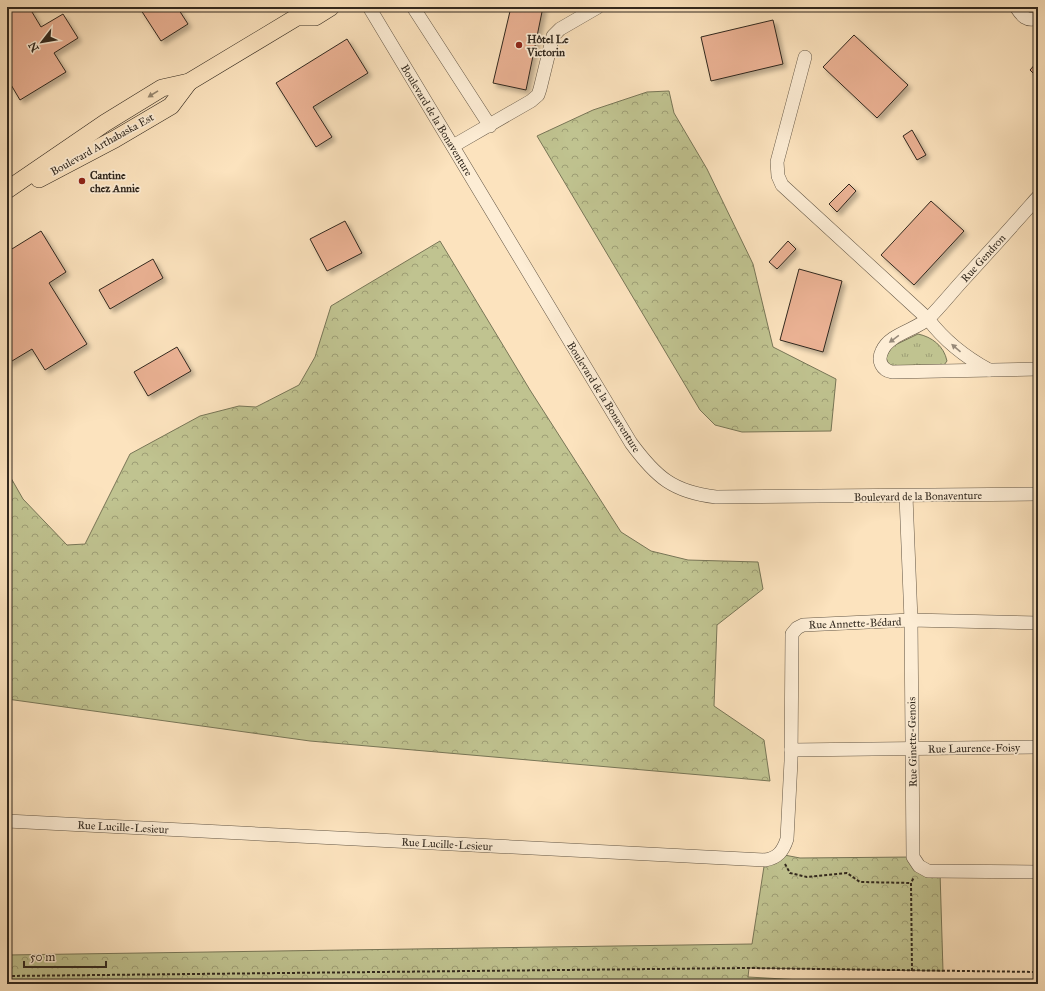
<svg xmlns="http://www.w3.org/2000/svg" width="1045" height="991" viewBox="0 0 1045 991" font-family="'IM FELL Great Primer',serif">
  <defs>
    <pattern id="grass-tufts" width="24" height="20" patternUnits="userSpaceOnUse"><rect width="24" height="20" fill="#c0c390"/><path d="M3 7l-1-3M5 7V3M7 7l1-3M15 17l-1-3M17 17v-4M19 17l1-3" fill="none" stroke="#9d9e75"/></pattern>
    <pattern id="forest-crowns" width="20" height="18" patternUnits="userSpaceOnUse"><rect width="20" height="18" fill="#c0c390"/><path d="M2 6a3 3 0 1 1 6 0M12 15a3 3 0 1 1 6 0" fill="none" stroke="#9d9e75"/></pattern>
    <filter id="shadow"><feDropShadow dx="3.5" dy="3.5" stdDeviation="2" flood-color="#0004"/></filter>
  </defs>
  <rect width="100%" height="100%" fill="#fce3be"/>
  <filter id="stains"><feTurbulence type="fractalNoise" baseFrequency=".005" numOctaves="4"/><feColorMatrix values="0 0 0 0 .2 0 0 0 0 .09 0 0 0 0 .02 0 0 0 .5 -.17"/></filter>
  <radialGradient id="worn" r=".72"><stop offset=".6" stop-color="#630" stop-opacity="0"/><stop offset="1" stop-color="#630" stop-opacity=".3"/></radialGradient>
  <path fill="url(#grass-tufts)" stroke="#787657" d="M918 334C932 337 944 346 947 361L944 365 888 366 886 356 893 346Z"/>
  <g fill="url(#forest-crowns)" stroke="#787657">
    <path d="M669 91 674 113 707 169 753 264 773 347 836 379 831 431 742 432 715 425 700 410 537 136 593 110 647 92Z"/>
    <path d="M440 241 530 390 621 532 651 551 688 560 758 562 763 589 717 625 714 706 764 740 770 781 310 741 7 699V471L23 499 67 545 85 544 130 454 200 416 239 406 256 407 299 385 315 357 331 306Z"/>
    <path d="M779 854 800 858 913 857 940 872 943 971 749 968 748 977 801 980H1038V984H7V955L752 944 765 860Z"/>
  </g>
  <g fill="#ebb294" stroke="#31281e" filter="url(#shadow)">
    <path d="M7 7H29L41 27 63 14 78 38 54 53 66 72 20 100 7 78Z"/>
    <path d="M139 7H177L188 24 161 41Z"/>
    <path d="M511 7H543L526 90 493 83Z"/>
    <path d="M773 20 783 64 711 81 701 37Z"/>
    <path d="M854 35 908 85 877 118 823 67Z"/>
    <path d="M347 39 368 73 313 107 332 137 316 147 276 83Z"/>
    <path d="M1038 61V78L1030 70Z"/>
    <path d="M912 130 926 155 917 160 903 136Z"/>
    <path d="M849 184 856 191 837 212 829 204Z"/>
    <path d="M931 201 964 231 914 285 881 255Z"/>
    <path d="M345 221 362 253 327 271 310 239Z"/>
    <path d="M41 231 66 272 49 283 87 344 45 370 32 349 7 364V252Z"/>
    <path d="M788 241 796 249 777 269 769 262Z"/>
    <path d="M153 259 163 278 110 309 99 290Z"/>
    <path d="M799 269 842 281 823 352 780 340Z"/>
    <path d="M177 347 191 371 148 396 134 372Z"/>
  </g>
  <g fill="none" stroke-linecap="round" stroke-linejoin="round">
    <defs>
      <g id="minor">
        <path d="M369 7 631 443C656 477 673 492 716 497L1038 494"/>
        <path d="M413 7 490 126"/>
        <path d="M1016 7C1022 16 1026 22 1038 18"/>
        <path d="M805 57 777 162 778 176 782 185 928 319C944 340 965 357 989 370"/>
        <path d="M453 146 531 101 538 95 540 89 553 36 560 29 598 7"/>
        <path d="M1038 197C1013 225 989 252 964 279 952 292 941 306 929 318 916 330 889 334 882 351 877 361 882 370 892 372L1038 369"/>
        <path d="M906 496 911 620 913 857 919 866 928 871 1038 872"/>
        <path d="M791 750 1038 747"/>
        <path d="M7 821 765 860C778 858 783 851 787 839L791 761 792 634 797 628 803 625 911 620 1038 623"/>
      </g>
      <g id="major">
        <path d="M39 179 115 139 171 106 189 82"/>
        <path d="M7 190 105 123 162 88 189 82 297 17H315L331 7"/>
      </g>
    </defs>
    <use href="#minor" stroke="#645746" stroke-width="14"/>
    <use href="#major" stroke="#31281e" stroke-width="18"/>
    <g stroke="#31281e" stroke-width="2" stroke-dasharray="3 2" stroke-linecap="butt">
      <path d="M785 864 790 873 807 877 847 873 860 882 911 883"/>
      <path d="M912 971 911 883 914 877"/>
      <path d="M7 976 748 968 1038 972"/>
    </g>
    <use href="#minor" stroke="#fdedd5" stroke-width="13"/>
    <use href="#major" stroke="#fce3be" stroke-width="17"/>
  </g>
  <defs><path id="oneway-solid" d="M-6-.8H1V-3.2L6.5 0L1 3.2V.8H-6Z"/></defs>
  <use fill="#96866e" href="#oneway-solid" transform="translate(153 94) rotate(148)"/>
  <g fill="#978a7a">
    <use href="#oneway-solid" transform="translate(894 339) rotate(144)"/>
    <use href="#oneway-solid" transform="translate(956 348) rotate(-139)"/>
  </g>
  <g fill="#8f2418" stroke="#fdedd5" stroke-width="1.5">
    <circle cx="519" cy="45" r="4"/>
    <circle cx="82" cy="181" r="4"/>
  </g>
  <g text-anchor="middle" stroke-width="3.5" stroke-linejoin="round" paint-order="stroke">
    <g font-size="11" font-weight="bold" fill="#31281e" stroke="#fdedd5" text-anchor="start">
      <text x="527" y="43">Hôtel Le<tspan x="527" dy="13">Victorin</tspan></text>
      <text x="90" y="179">Cantine<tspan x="90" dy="13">chez Annie</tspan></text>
    </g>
    <g font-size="11" fill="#31281e" stroke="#fdedd5">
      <text transform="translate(437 120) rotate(59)" y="4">Boulevard de la Bonaventure</text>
      <text transform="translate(102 144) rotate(-29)" y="4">Boulevard Arthabaska Est</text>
      <text transform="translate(983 258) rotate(-48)" y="4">Rue Gendron</text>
      <text transform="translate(604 397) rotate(58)" y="4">Boulevard de la Bonaventure</text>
      <text transform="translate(918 496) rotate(-1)" y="4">Boulevard de la Bonaventure</text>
      <text transform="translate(855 623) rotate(-2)" y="4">Rue Annette-Bédard</text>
      <text transform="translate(912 742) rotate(-91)" y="4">Rue Ginette-Genois</text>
      <text transform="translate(974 748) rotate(-1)" y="4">Rue Laurence-Foisy</text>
      <text transform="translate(123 827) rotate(3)" y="4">Rue Lucille-Lesieur</text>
      <text transform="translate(447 844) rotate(3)" y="4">Rue Lucille-Lesieur</text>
    </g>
  </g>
  <rect width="1045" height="991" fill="none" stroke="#fce3be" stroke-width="24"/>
  <rect x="8" y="8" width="1029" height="975" fill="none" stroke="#31281e" stroke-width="2"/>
  <rect x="12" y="12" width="1021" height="967" fill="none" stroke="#31281e"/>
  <g transform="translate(42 42) rotate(239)" stroke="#fdedd5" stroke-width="3" paint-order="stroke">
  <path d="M0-3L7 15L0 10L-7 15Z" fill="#31281e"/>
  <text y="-6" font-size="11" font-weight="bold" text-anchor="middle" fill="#31281e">N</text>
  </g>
  <path d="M24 961v6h82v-6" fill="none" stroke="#31281e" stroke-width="2"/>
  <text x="30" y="961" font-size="12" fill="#31281e" stroke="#fdedd5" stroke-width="3" paint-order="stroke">50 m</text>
  <rect width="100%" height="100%" filter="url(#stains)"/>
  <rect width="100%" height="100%" fill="url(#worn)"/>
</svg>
